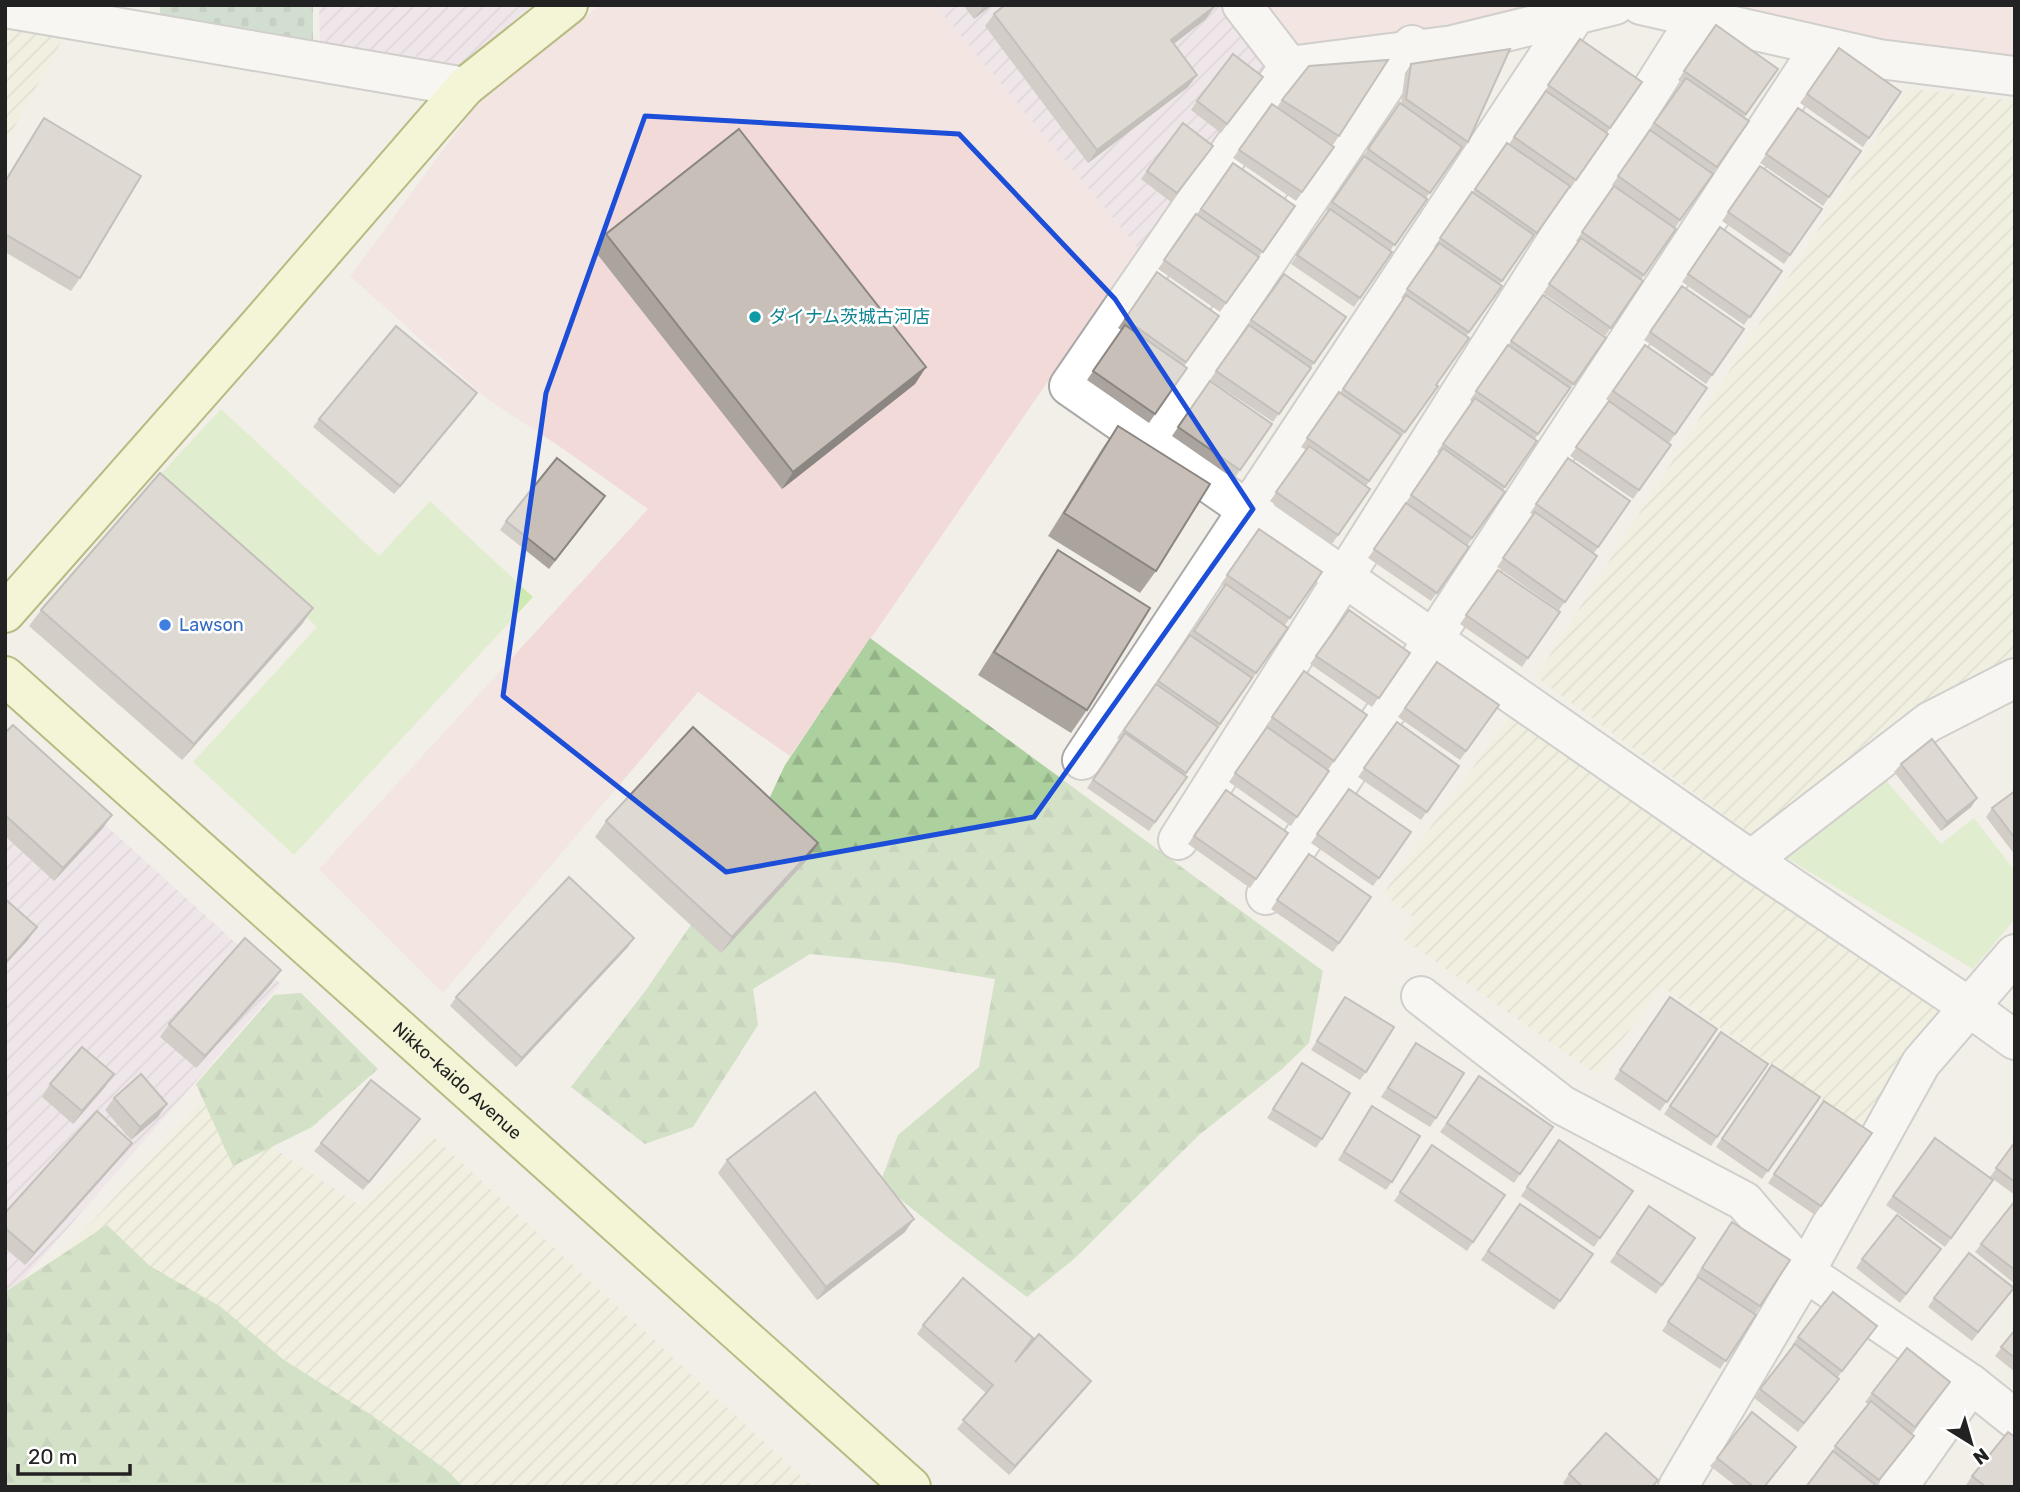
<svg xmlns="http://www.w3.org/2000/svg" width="2020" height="1492" viewBox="0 0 2020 1492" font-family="Rubik,'Noto Sans JP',sans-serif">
  <defs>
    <pattern id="industrial-furrows" width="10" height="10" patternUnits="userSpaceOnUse" patternTransform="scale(1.75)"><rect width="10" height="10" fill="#ebdbe8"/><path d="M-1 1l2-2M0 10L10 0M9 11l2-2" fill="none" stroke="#c9bcc7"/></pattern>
    <pattern id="farmland-furrows" width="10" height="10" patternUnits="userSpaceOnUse" patternTransform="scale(1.75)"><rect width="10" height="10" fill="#eef0d5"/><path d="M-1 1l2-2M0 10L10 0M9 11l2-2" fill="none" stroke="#ccceb7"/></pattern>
    <pattern id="forest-firs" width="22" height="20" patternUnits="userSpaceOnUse" patternTransform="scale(1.75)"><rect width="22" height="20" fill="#add19e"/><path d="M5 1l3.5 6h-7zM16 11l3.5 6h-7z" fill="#95b388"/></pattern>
    <pattern id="cemetery-stones" width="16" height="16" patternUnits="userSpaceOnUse" patternTransform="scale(1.75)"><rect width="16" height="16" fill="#aacbaf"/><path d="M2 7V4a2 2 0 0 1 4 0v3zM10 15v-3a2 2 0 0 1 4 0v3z" fill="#92ae96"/></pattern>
  </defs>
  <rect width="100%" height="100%" fill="#f2efe9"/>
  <g fill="#f2dad9">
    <path d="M601 5H935L1139 249 790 756 698 692 443 993 319 869 648 509 559 446 487 399 350 276 486 92Z"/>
    <path d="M1265 5H1547L1446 30 1295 44Z"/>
    <path d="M1710 5H2015V59L1944 54Z"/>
  </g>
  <g fill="url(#industrial-furrows)">
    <path d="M319 5H544L459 73 320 45Z"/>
    <path d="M935 5H1227L1271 62 1207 155 1139 249Z"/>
    <path d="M5 734 281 984 5 1300Z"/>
  </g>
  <g fill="url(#farmland-furrows)">
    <path d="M5 26 64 37 5 144Z"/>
    <path d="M1908 88 2015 101V660L1757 839 1536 677Z"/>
    <path d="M1513 711 1940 1012 1859 1126 1661 986 1597 1075 1402 938 1415 918 1383 894Z"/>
    <path d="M203 1101 360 1206 432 1135 813 1487H342L61 1255Z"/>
  </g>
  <g fill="#cdebb0">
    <path d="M221 409 379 556 430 501 533 597 294 855 193 762 317 627 157 478Z"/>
    <path d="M1882 776 1941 844 1974 818 2015 871V919L1973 969 1783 856Z"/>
  </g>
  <g fill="url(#forest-firs)">
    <path d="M870 638 1323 971 1309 1043 1281 1070 1199 1135 1074 1259 1027 1297 946 1236 880 1183 898 1135 979 1067 995 979 897 963 810 954 753 989 758 1025 693 1127 645 1144 571 1087 646 990 750 839 785 765Z"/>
    <path d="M301 993 378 1069 312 1127 233 1166 196 1084 274 995Z"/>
    <path d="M107 1225 150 1266 221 1307 284 1360 373 1416 449 1472 463 1487H5V1292Z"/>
  </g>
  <path fill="url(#cemetery-stones)" d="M160 5H313V47L160 17Z"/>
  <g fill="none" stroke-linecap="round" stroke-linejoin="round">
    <defs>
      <g id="street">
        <path d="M1242 5 1289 66"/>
        <path d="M1615 5 1453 45 1289 66 1069 386 1751 860"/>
        <path d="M1641 5 1879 59 2015 76"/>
        <path d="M5 8 465 87"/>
        <path d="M1147 440 1412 45"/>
        <path d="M2015 678 1929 722 1751 860 1969 1007 2015 1040"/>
        <path d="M1082 760 1576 14"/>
        <path d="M1178 840 1697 18"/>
        <path d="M1266 895 1821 46"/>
        <path d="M1421 996 1562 1105 1744 1201 1805 1272 1678 1487"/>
        <path d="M1971 1384 2015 1419"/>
        <path d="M1898 1487 1971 1384 1805 1272 1921 1063 2015 954"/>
      </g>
      <g id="secondary">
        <path d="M5 613 259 325 465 87 568 5"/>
        <path id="s1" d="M5 676 911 1487"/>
      </g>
    </defs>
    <use href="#street" stroke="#a9a9a9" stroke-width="42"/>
    <use href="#secondary" stroke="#707d05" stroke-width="42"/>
    <use href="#street" stroke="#fff" stroke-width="38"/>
    <use href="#secondary" stroke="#f7fabf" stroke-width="38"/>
  </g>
  <g fill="#aba49e">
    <path d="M963 5H992L974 19Z"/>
    <path d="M994 14 1206 19 1173 44 1197 75 1188 87 1088 163 985 26Z"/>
    <path d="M1716 25 1778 69 1744 118 1749 121 1675 228 1676 229 1641 280 1643 281 1605 336 1543 293 1578 242 1576 241 1614 186 1612 185 1683 83 1678 80Z"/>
    <path d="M1580 39 1642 82 1607 133 1608 134 1570 189 1569 188 1499 285 1502 286 1466 337 1436 385 1438 386 1366 486 1370 489 1332 544 1270 501 1306 450 1301 447 1339 392 1340 393 1403 299 1401 298 1436 248 1434 247 1507 143 1509 144Z"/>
    <path d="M1839 48 1901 92 1863 147 1800 103Z"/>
    <path d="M1411 64 1468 142 1462 150 1461 149 1426 198 1390 251 1392 252 1354 307 1291 264 1328 211 1326 210 1362 159V158L1400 103 1401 104 1405 73Z"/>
    <path d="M1263 77 1221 133 1191 110 1197 101Z"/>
    <path d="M1282 100 1339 136 1333 145 1309 129 1334 147 1296 201 1233 158 1272 104 1277 107Z"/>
    <path d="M1798 108 1861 151 1823 206 1760 163Z"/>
    <path d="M44 118 80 278 71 291 5 252V180L35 131Z"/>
    <path d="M1207 155 1171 202 1141 179 1147 171Z"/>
    <path d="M1233 163 1295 206 1220 312 1158 269Z"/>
    <path d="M1760 166 1822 209 1784 264 1722 221Z"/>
    <path d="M1720 227 1782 271 1744 325 1682 282Z"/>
    <path d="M606 234 926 367 915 384 782 489 594 250Z"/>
    <path d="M1157 272 1219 316 1184 366 1187 368 1149 423 1087 380 1121 330 1118 328Z"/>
    <path d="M1284 274 1346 317 1273 422 1210 380Z"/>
    <path d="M1682 286 1744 329 1706 384 1644 340Z"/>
    <path d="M1543 295 1606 338 1535 439 1537 441 1503 490 1505 492 1467 546 1469 547 1431 601 1368 558 1406 504H1405L1439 454 1437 452 1472 402 1470 400Z"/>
    <path d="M1645 345 1707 388 1669 443 1606 399Z"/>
    <path d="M1210 381 1272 424 1234 479 1172 436Z"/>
    <path d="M477 393 394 494 313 427 319 419Z"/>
    <path d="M1609 401 1671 445 1633 499 1570 456Z"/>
    <path d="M1118 426 1156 571 1140 593 1048 536 1102 449Z"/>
    <path d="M1568 458 1630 501 1594 553 1597 556 1559 610 1497 567 1533 515 1530 513Z"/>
    <path d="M599 505 549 569 500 530 506 521Z"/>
    <path d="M1259 529 1322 572 1285 625 1288 628 1185 775 1187 777 1149 831 1087 788 1120 740 1117 738 1224 586 1221 584Z"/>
    <path d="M1058 550 1087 710 1071 733 978 675 1042 573Z"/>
    <path d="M1498 570 1560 612 1522 667 1460 624Z"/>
    <path d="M313 608 302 624 182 760 29 626 41 610Z"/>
    <path d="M1349 610 1410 653 1372 707 1310 664Z"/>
    <path d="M1437 662 1499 705 1460 760 1398 717Z"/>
    <path d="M1304 671 1367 715 1328 770 1266 726Z"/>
    <path d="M1397 722 1459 766 1421 820 1358 777Z"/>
    <path d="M1267 727 1329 771 1291 826 1229 782Z"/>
    <path d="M5 733 103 828 54 881 5 836Z"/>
    <path d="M1901 764 1977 798 1971 807 1941 831 1894 772Z"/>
    <path d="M1349 789 1411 832 1373 886 1311 843Z"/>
    <path d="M1226 790 1288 833 1250 888 1188 844Z"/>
    <path d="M2015 791V855L1986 817 1992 808Z"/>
    <path d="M606 821 818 843 807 860 721 953 595 837Z"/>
    <path d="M1309 854 1371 897 1333 952 1271 909Z"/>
    <path d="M628 947 516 1067 450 1006 456 997Z"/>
    <path d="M272 983 196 1068 160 1037 169 1024Z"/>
    <path d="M1670 997 1717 1029 1660 1111 1614 1079Z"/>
    <path d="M1339 1005 1366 1072 1360 1080 1311 1050Z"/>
    <path d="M1721 1032 1768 1064 1711 1146 1664 1114Z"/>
    <path d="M1416 1043 1436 1118 1430 1127 1381 1097Z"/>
    <path d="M1302 1063 1322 1139 1316 1148 1267 1118Z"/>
    <path d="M1772 1065 1820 1097 1762 1179 1716 1147Z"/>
    <path d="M1479 1076 1553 1127 1514 1183 1440 1132Z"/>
    <path d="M50 1084 105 1087 73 1124 42 1097Z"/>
    <path d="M114 1098 158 1117 131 1140 105 1110Z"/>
    <path d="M1824 1101 1872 1133 1815 1215 1768 1183Z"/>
    <path d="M1372 1106 1392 1182 1386 1190 1338 1160Z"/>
    <path d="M414 1127 363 1190 314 1151 321 1143Z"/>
    <path d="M1935 1138 1993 1180 1945 1247 1886 1205Z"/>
    <path d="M1559 1140 1633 1191 1594 1247 1521 1196Z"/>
    <path d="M2015 1142V1195L1990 1177Z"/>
    <path d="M1432 1145 1505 1195 1467 1251 1394 1201Z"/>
    <path d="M123 1155 25 1265 5 1248V1213Z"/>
    <path d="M727 1160 905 1232 817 1300 718 1173Z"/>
    <path d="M2015 1201V1284L1975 1252Z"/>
    <path d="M1520 1204 1593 1254 1554 1310 1481 1260Z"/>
    <path d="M1649 1206 1695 1238 1656 1294 1610 1262Z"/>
    <path d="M1732 1222 1790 1260 1755 1314 1756 1315 1720 1369 1662 1331 1698 1277 1696 1276Z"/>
    <path d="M1941 1249 1900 1303 1856 1268 1862 1259Z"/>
    <path d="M2014 1288 1972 1341 1928 1307 1934 1298Z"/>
    <path d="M923 1325 1091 1381 1085 1389 1009 1475 957 1429 986 1393 917 1334Z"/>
    <path d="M1877 1326 1838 1377 1839 1379 1833 1388 1798 1432 1754 1398 1794 1346 1792 1345 1798 1337Z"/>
    <path d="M2015 1330V1372L1995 1356Z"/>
    <path d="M1950 1382 1911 1434 1914 1436 1908 1445 1876 1485 1829 1455 1868 1404 1865 1402 1872 1393Z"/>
    <path d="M1796 1447 1765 1487H1737L1710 1466 1717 1458Z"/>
    <path d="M1569 1474 1653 1487H1567L1563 1483Z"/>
    <path d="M1972 1476 2015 1487H1968L1966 1485Z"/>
  </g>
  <g fill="#8b8681">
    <path d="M985 5H992L974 19 983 7Z"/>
    <path d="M1215 6 1206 19 1162 53 1171 40Z"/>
    <path d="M1197 75 1188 87 1088 163 1097 150Z"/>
    <path d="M926 367 915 384 782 489 793 472Z"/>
    <path d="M477 393 471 402 394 494 400 486Z"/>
    <path d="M313 608 302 624 182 760 194 744Z"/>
    <path d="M1977 798 1971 807 1941 831 1947 822Z"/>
    <path d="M112 815 103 828 54 881 63 868Z"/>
    <path d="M818 843 807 860 721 953 732 937Z"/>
    <path d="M37 927 28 940 5 965V963Z"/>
    <path d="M634 938 628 947 516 1067 522 1058Z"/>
    <path d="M281 970 272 983 196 1068 205 1056Z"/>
    <path d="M114 1074 105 1087 73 1124 82 1111Z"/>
    <path d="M167 1104 158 1117 131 1140 140 1127Z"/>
    <path d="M420 1119 414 1127 363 1190 369 1182Z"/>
    <path d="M132 1143 123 1155 25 1265 34 1253Z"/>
    <path d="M914 1219 905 1232 817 1300 826 1287Z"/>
    <path d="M1091 1381 1085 1389 1009 1475 1015 1466Z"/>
  </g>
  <g fill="#c7bfb8" stroke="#8b8681" stroke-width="2">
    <path d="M1005 5H1215V6L1171 40 1197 75 1097 150 994 14Z"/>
    <path d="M1716 25 1778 69 1746 114 1684 71Z"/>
    <path d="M1580 39 1642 82 1610 128 1548 85Z"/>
    <path d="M1839 48 1901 92 1869 138 1807 94Z"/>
    <path d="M1510 49 1468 142 1406 99 1411 64Z"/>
    <path d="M1233 54 1263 77 1227 124 1197 101Z"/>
    <path d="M1388 60 1339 136 1282 100 1309 66Z"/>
    <path d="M1686 78 1749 121 1717 167 1654 123Z"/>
    <path d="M1546 91 1608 134 1576 180 1514 137Z"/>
    <path d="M1400 103 1462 147 1430 193 1368 149Z"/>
    <path d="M1272 104 1334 147 1302 192 1239 150Z"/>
    <path d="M1798 108 1861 151 1829 197 1766 154Z"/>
    <path d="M44 118 141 176 80 278 5 234V182Z"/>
    <path d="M1183 123 1213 146 1177 193 1147 171Z"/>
    <path d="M739 129 926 367 793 472 606 234Z"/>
    <path d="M1650 130 1713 174 1680 220 1618 176Z"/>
    <path d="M1507 143 1570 186 1537 233 1475 189Z"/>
    <path d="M1364 156 1427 199 1395 245 1332 202Z"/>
    <path d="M1233 163 1295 206 1263 252 1201 209Z"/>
    <path d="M1760 166 1822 209 1790 255 1728 212Z"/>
    <path d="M1614 186 1676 229 1644 275 1582 232Z"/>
    <path d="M1472 192 1534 235 1502 281 1440 238Z"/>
    <path d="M1330 209 1392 252 1360 298 1297 255Z"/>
    <path d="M1196 214 1259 257 1226 303 1164 260Z"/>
    <path d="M1720 227 1782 271 1750 317 1688 274Z"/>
    <path d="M1581 238 1643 281 1611 328 1549 284Z"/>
    <path d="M1439 243 1502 286 1469 332 1407 289Z"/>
    <path d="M1157 272 1219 316 1186 362 1125 319Z"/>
    <path d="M1284 274 1346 317 1314 363 1251 320Z"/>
    <path d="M1682 286 1744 329 1712 375 1650 332Z"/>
    <path d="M1406 295 1469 338 1436 385 1438 386 1405 432 1343 389Z"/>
    <path d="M1543 295 1606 338 1574 384 1511 341Z"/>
    <path d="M1125 325 1187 368 1155 414 1093 371Z"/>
    <path d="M1249 325 1311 368 1279 414 1216 371Z"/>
    <path d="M396 326 477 393 400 486 319 419Z"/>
    <path d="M1508 345 1570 388 1538 434 1476 391Z"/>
    <path d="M1645 345 1707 388 1675 434 1613 391Z"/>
    <path d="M1210 381 1272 424 1240 470 1178 427Z"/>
    <path d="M1339 392 1401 435 1369 481 1307 438Z"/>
    <path d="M1475 398 1537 441 1505 487 1443 444Z"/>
    <path d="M1609 401 1671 445 1639 490 1576 447Z"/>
    <path d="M1118 426 1210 484 1156 571 1064 513Z"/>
    <path d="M1309 446 1370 489 1338 535 1276 492Z"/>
    <path d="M1443 448 1505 492 1472 538 1411 495Z"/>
    <path d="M557 458 605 496 555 560 506 521Z"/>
    <path d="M1568 458 1630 501 1598 547 1536 504Z"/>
    <path d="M160 473 313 608 194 744 41 610Z"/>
    <path d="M1406 503 1469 547 1437 593 1374 549Z"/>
    <path d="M1535 512 1597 556 1565 602 1503 558Z"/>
    <path d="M1259 529 1322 572 1290 618 1227 575Z"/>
    <path d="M1058 550 1150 608 1087 710 994 652Z"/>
    <path d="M1498 570 1560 612 1528 658 1466 615Z"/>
    <path d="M1226 584 1288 628 1256 673 1194 631Z"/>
    <path d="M1349 610 1410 653 1379 698 1316 656Z"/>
    <path d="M1190 635 1252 678 1220 724 1158 681Z"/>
    <path d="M1437 662 1499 705 1466 751 1405 708Z"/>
    <path d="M1304 671 1367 715 1334 761 1272 717Z"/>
    <path d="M1156 684 1218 727 1186 773 1124 730Z"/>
    <path d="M1397 722 1459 766 1427 812 1364 768Z"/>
    <path d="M13 725 112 815 63 868 5 815V733Z"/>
    <path d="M693 727 818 843 732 937 606 821Z"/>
    <path d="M1267 727 1329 771 1297 817 1235 773Z"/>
    <path d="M1125 733 1187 777 1155 822 1093 780Z"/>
    <path d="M1932 739 1977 798 1947 822 1901 764Z"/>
    <path d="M1349 789 1411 832 1379 878 1317 834Z"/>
    <path d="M1226 790 1288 833 1256 879 1194 836Z"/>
    <path d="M2015 791V838L1992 808Z"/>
    <path d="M1309 854 1371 897 1339 943 1277 900Z"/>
    <path d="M569 877 634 938 522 1058 456 997Z"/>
    <path d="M5 899 37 927 5 963Z"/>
    <path d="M245 938 281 970 205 1056 169 1024Z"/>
    <path d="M1345 997 1394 1027 1366 1072 1317 1041Z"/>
    <path d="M1670 997 1717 1029 1667 1102 1620 1070Z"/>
    <path d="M1721 1032 1768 1064 1717 1137 1670 1106Z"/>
    <path d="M1416 1043 1464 1073 1436 1118 1388 1088Z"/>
    <path d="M82 1047 114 1074 82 1111 50 1084Z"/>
    <path d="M1302 1063 1350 1093 1322 1139 1273 1109Z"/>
    <path d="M1772 1065 1820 1097 1768 1171 1722 1139Z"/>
    <path d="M141 1074 167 1104 140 1127 114 1098Z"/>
    <path d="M1479 1076 1553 1127 1520 1174 1447 1123Z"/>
    <path d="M371 1080 420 1119 369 1182 321 1143Z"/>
    <path d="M815 1092 914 1219 826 1287 727 1160Z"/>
    <path d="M1824 1101 1872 1133 1821 1206 1774 1174Z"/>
    <path d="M1372 1106 1420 1136 1392 1182 1344 1152Z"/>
    <path d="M97 1111 132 1143 34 1253 5 1228V1213Z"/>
    <path d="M1935 1138 1993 1180 1951 1238 1893 1196Z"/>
    <path d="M1559 1140 1633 1191 1600 1238 1527 1187Z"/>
    <path d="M2015 1142V1182L1996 1168Z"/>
    <path d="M1432 1145 1505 1195 1473 1242 1400 1192Z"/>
    <path d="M2015 1201V1270L1981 1244Z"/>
    <path d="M1520 1204 1593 1254 1560 1301 1488 1251Z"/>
    <path d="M1649 1206 1695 1238 1662 1285 1617 1253Z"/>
    <path d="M1897 1215 1941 1249 1906 1294 1862 1259Z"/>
    <path d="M1732 1222 1790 1260 1760 1306 1702 1268Z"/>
    <path d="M1969 1253 2014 1288 1978 1332 1934 1298Z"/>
    <path d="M1698 1277 1756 1315 1726 1361 1668 1322Z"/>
    <path d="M963 1278 1033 1338 1015 1362 1039 1334 1091 1381 1015 1466 963 1420 993 1385 923 1325Z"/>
    <path d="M1833 1292 1877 1326 1842 1371 1798 1337Z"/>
    <path d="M2015 1330V1358L2001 1347Z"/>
    <path d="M1795 1344 1839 1379 1804 1423 1760 1389Z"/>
    <path d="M1907 1348 1950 1382 1915 1427 1872 1393Z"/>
    <path d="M1871 1401 1914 1436 1879 1480 1835 1446Z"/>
    <path d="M1752 1412 1796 1447 1764 1487H1754L1717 1458Z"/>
    <path d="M2008 1432 2015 1437V1487H1986L1972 1476Z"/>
    <path d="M1606 1433 1658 1480 1652 1487H1583L1569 1474Z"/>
    <path d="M1833 1451 1877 1486 1876 1487H1806Z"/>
  </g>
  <path d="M0 0H2020V1492H0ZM645 116 959 134 1115 299 1253 509 1034 817 726 872 503 696 546 393Z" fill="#f2efe9" fill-opacity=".55" fill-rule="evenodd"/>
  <path fill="none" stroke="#1d4ed8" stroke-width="5" stroke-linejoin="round" d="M645 116 959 134 1115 299 1253 509 1034 817 726 872 503 696 546 393Z"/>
  <circle fill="#0f9aa8" stroke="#fff" stroke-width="2.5" cx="755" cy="317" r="7"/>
  <circle fill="#3f7fe0" stroke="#fff" stroke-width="2.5" cx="165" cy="625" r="7"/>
  <g text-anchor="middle" stroke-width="5" stroke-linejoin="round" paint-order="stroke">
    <g font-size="18" fill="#0d838f" stroke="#fff" text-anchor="start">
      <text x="769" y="323">ダイナム茨城古河店</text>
    </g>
    <g font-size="18" fill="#366cbe" stroke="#fff" text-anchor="start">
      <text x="179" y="631">Lawson</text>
    </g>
    <g font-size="18" fill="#222" stroke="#fff">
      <text dy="6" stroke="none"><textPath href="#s1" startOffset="607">Nikko-kaido Avenue</textPath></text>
    </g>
  </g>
  <rect width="2020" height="1492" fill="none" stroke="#222222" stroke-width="14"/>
  <g transform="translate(1971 1443) rotate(143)" stroke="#ffffff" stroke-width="5" paint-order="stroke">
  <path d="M0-5L12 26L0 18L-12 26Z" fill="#222222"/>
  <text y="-10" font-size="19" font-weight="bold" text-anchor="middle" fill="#222222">N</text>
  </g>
  <path d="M18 1464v10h112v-10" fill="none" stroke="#222222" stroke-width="3.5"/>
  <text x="28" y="1464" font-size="21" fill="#222222" stroke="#ffffff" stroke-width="5" paint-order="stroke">20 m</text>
</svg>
